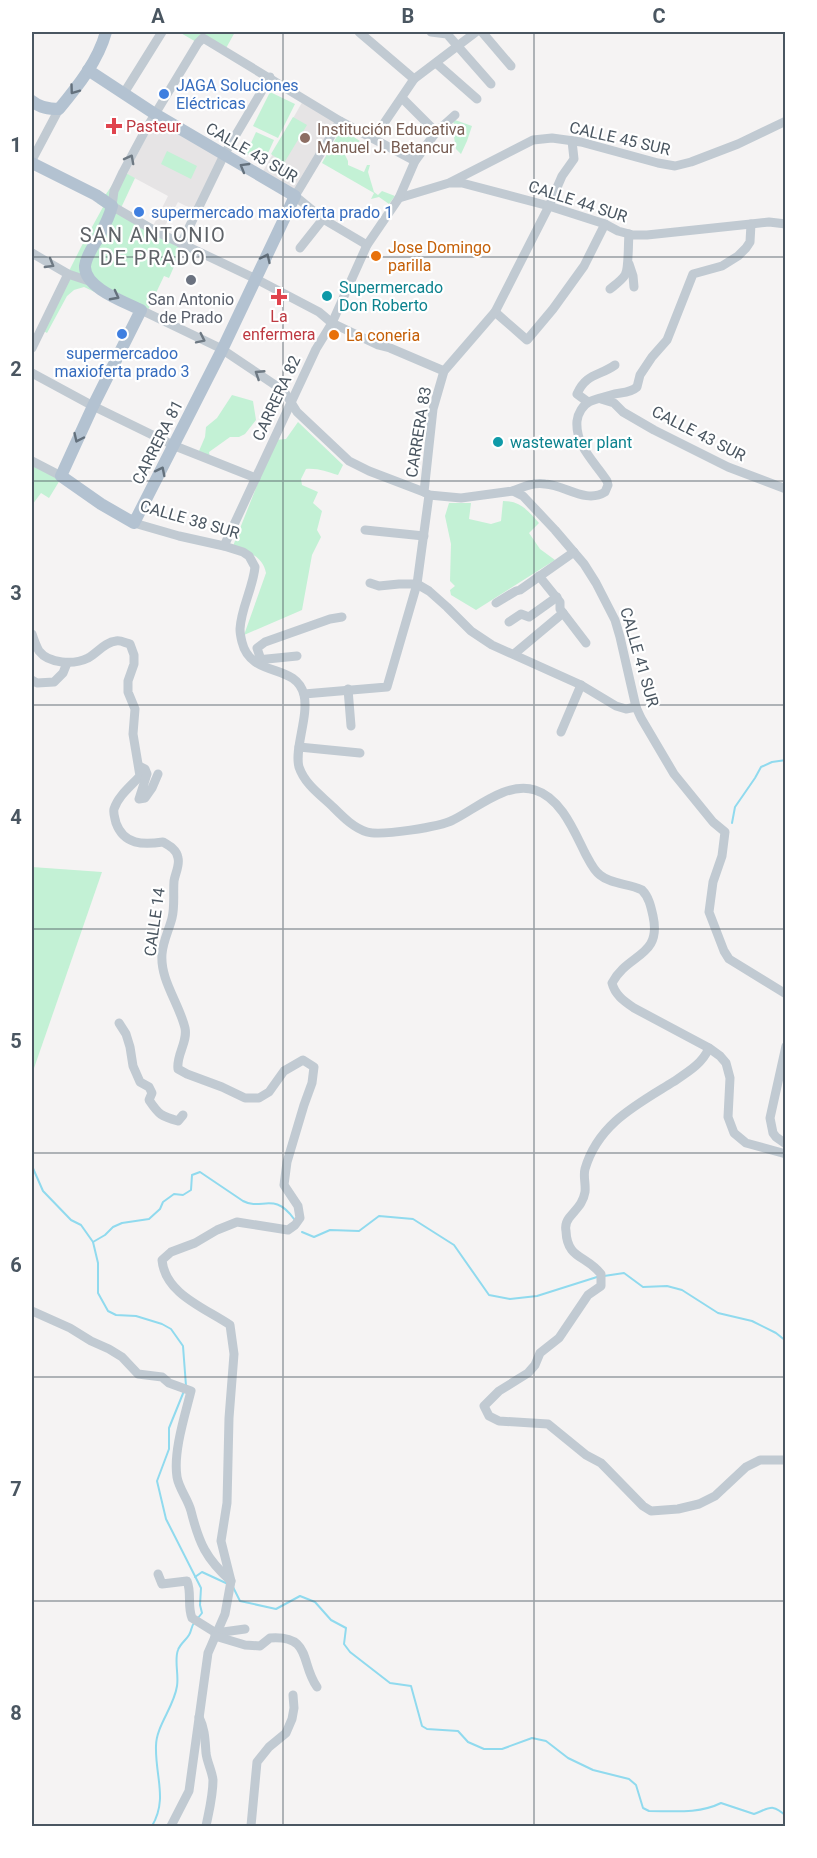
<svg xmlns="http://www.w3.org/2000/svg" width="817" height="1858" viewBox="0 0 817 1858" font-family="Roboto,sans-serif">
  <rect width="100%" height="100%" fill="#f5f3f3"/>
  <g fill="#e6e4e5">
    <path d="M304 99 340 121 296 192 262 173Z"/>
    <path d="M156 119 221 156 196 211 178 202 162 231 153 226 168 196 127 174Z"/>
  </g>
  <g fill="#c3f1d5">
    <path d="M179 32H235L225 50 207 40 198 43Z"/>
    <path d="M270 92 295 104 278 138 253 126Z"/>
    <path d="M293 117 307 125 284 163 271 154Z"/>
    <path d="M455 120 472 126 467 141 461 154 456 149 453 131H458L453 122Z"/>
    <path d="M341 129 360 141 352 147V150H347L345 155 348 161V165L364 172 367 165H370L368 172 374 192 378 195 382 191 395 196 389 204 379 197 371 199 374 193 322 163Z"/>
    <path d="M256 132 274 140 264 162 246 154Z"/>
    <path d="M167 151 197 166 191 179 161 164Z"/>
    <path d="M122 171 135 178 121 208 182 248 169 278 164 276 147 312 135 311 84 287 74 290 67 296 47 333 40 329 81 247 103 207 97 203 101 195 106 194Z"/>
    <path d="M232 395 253 401 256 420 245 434 239 437H230L209 452 210 458 199 451 205 437 206 427 217 418Z"/>
    <path d="M298 422 343 465 338 475C327 472 318 468 306 469L301 479 302 485 318 492 313 503 322 511 317 530 321 537 312 555 302 610 244 635 266 573C263 556 247 551 233 546L275 440 286 439Z"/>
    <path d="M32 462 60 480 49 498 41 493 32 505Z"/>
    <path d="M503 501C521 501 528 511 539 523L529 533 540 549 555 560 476 610 451 595 450 590 455 586 450 581 451 544 445 516 449 503H471L469 519 491 524 501 521Z"/>
    <path d="M32 867 102 872 32 1074Z"/>
  </g>
  <g fill="none" stroke-linecap="round" stroke-linejoin="round">
    <g stroke="#90daee" stroke-width="2">
      <path d="M732 823 735 807 755 778 761 767 772 762 786 760"/>
      <path d="M32 1166 43 1191 71 1220 81 1225 93 1242 98 1263V1293L108 1311 116 1315 136 1316 162 1324 171 1329 183 1346 186 1386"/>
      <path d="M302 1232 314 1237 330 1230 359 1231 379 1216 413 1219 454 1245 489 1295 510 1299 537 1296 597 1277"/>
      <path d="M93 1242 105 1235 113 1227 122 1223 149 1219 160 1209 163 1202 174 1194 183 1195 191 1190 192 1175 200 1172 243 1201C262 1211 274 1191 294 1219"/>
      <path d="M604 1276 624 1273 643 1287 667 1286 682 1290 718 1313 752 1321 776 1333 786 1341"/>
      <path d="M184 1391 169 1428V1449L157 1481 166 1519 201 1588 200 1605 202 1613 198 1618"/>
      <path d="M195 1577 202 1572 228 1584"/>
      <path d="M233 1587 240 1601 276 1609 300 1596 315 1602 331 1620 346 1628 344 1644 350 1652 390 1683 411 1686 422 1726 427 1729 458 1731 468 1742 484 1749H502L532 1738 546 1741 568 1758 593 1770 629 1779 636 1785 643 1808 649 1811C673 1811 699 1814 721 1803L754 1814C770 1808 772 1803 786 1816"/>
      <path d="M152 1826C168 1799 155 1776 156 1746 156 1726 174 1707 177 1686 179 1675 174 1660 178 1650 180 1644 186 1640 189 1635 192 1630 191 1627 194 1623"/>
    </g>
    <g stroke="#c1cad2" stroke-width="9">
      <path d="M359 32 414 79"/>
      <path d="M431 32 447 34 491 84"/>
      <path d="M482 32 511 66"/>
      <path d="M436 63 477 99"/>
      <path d="M124 93 162 32"/>
      <path d="M402 98 436 132"/>
      <path d="M340 121 295 196 323 219 367 245"/>
      <path d="M374 138 414 79 476 32"/>
      <path d="M32 160 59 109"/>
      <path d="M415 161 340 121 203 38 198 43 146 129 123 172 114 191 112 206 155 231 256 279 319 312 332 323 378 345 390 348 444 371"/>
      <path d="M451 182 533 140 552 138 581 142 658 163 675 166 691 162 738 144 786 121"/>
      <path d="M399 198 449 183H462L549 206 605 224 618 231 633 235H647L751 224 769 222 786 224"/>
      <path d="M181 244 224 155 270 77"/>
      <path d="M300 248 323 219"/>
      <path d="M32 253 68 274 89 281"/>
      <path d="M629 264 633 276 634 287"/>
      <path d="M610 289C615 285 622 280 625 275 629 269 628 244 629 234"/>
      <path d="M141 310 220 348 284 391 297 412 349 461 369 471 424 492"/>
      <path d="M495 312 527 340 553 309 584 266 605 224"/>
      <path d="M32 348 68 274"/>
      <path d="M32 373 93 406 175 446 256 478"/>
      <path d="M601 399 614 403 623 412 654 430 728 467 786 489"/>
      <path d="M588 402 577 394C586 373 600 376 615 365"/>
      <path d="M32 461 61 476"/>
      <path d="M513 491C523 487 534 482 545 484 565 485 586 504 605 492L608 485 607 481C595 462 575 446 577 421 578 413 583 405 589 402 594 399 605 397 611 395 620 392 629 394 637 387L640 375 652 357 667 340 693 274 722 266 738 256 746 248 750 242 751 224"/>
      <path d="M429 495 461 498 513 491 523 496 555 530 584 564 596 583 615 620 620 637 636 707 641 718 674 774 713 822 725 832 722 856 713 882 709 912 724 951 729 959 786 994"/>
      <path d="M134 523 179 536 224 546 243 552 249 556 255 567C253 588 241 608 240 629 240 633 241 638 242 642 251 679 296 662 304 695 309 716 294 749 299 767 305 785 322 796 334 808 344 818 354 828 367 832 381 836 440 827 453 820 477 808 507 781 535 790 561 798 574 831 585 853 589 860 593 870 600 875 612 885 629 883 642 890 649 897 651 907 653 916 662 957 628 953 612 983 615 995 624 1001 634 1008L709 1048 720 1056 726 1063 730 1078 728 1117 734 1133 746 1143 786 1154"/>
      <path d="M365 530 424 536"/>
      <path d="M224 546 316 349 332 323 367 245 399 198 415 161 436 132 455 115"/>
      <path d="M539 576 560 602V609L586 643"/>
      <path d="M370 583 379 586 399 584H417L429 591 447 607 471 631 492 645 581 685 616 706 626 709 636 707"/>
      <path d="M496 603 516 591 520 590 574 552"/>
      <path d="M509 622 521 614 529 617 557 597"/>
      <path d="M32 634C34 640 36 646 39 651 49 664 74 665 88 658 97 653 105 642 116 641 121 640 125 643 130 644L134 655V664L128 681V692L135 709 133 734 140 776C131 786 118 796 114 809 113 814 115 818 116 823 124 845 143 845 163 842 170 846 177 850 178 858 180 865 175 874 174 881 173 893 175 906 172 918 169 930 163 941 162 954 160 980 179 1003 185 1028 188 1042 176 1055 178 1069L187 1074 222 1087 245 1098H259L269 1092 284 1071 303 1060 314 1067 312 1083 304 1105 287 1162 284 1185 298 1206 300 1218 295 1225 288 1230 237 1222 217 1230 195 1243 171 1252 162 1260C165 1294 205 1308 230 1325L234 1354 229 1418 227 1503 221 1541 231 1581 225 1614 208 1653 189 1791 171 1826"/>
      <path d="M514 654 563 613"/>
      <path d="M257 660 297 656"/>
      <path d="M256 662 260 657 257 648 265 642 330 619 342 617"/>
      <path d="M32 680 37 683 54 682 63 673 67 663"/>
      <path d="M348 689 351 726"/>
      <path d="M304 694 387 687 417 584 429 495 424 492 433 409 444 371 495 312 549 206 562 176 574 159 572 141"/>
      <path d="M561 732 581 685"/>
      <path d="M299 747 360 753"/>
      <path d="M139 766 145 769 147 774 139 799 145 798 152 788 158 774"/>
      <path d="M119 1023 126 1034 130 1047 133 1066 140 1082 149 1087 152 1093 149 1100C159 1115 161 1116 178 1121L183 1115"/>
      <path d="M786 1046 770 1118 773 1133 776 1137 786 1144"/>
      <path d="M709 1048C702 1064 688 1072 673 1082 636 1105 598 1124 585 1169 583 1176 586 1184 585 1192 583 1204 576 1209 569 1218 566 1222 565 1226 566 1231 567 1259 586 1255 601 1274V1286L588 1295 559 1338 540 1353 535 1365 528 1373 499 1391 484 1406 489 1416 499 1421 548 1424 586 1455 601 1463 643 1506 651 1511 678 1509 699 1504 715 1496 746 1467 760 1460H786"/>
      <path d="M32 1311 70 1328 91 1341 109 1349 122 1357 138 1374 162 1377 169 1383 191 1391C185 1415 173 1452 177 1477 179 1489 188 1499 191 1511 199 1543 206 1559 231 1581"/>
      <path d="M158 1574 162 1584 187 1581C192 1593 187 1606 192 1618L216 1633"/>
      <path d="M217 1631 223 1632 245 1629"/>
      <path d="M215 1636 245 1645 260 1646 270 1638C312 1635 300 1663 317 1687"/>
      <path d="M199 1717C205 1729 205 1740 206 1753 207 1762 212 1771 213 1780 213 1796 209 1811 206 1826"/>
      <path d="M251 1826 257 1762 269 1747 286 1733 292 1719 294 1708 293 1695"/>
    </g>
    <g stroke="#b3c2d1" stroke-width="12">
      <path d="M32 101C40 108 49 109 59 109 78 86 98 61 106 32"/>
      <path d="M32 163 96 195 112 206C109 219 103 229 97 240 92 248 86 257 85 266 84 288 125 302 141 310L93 406 61 476 101 504 134 523 222 350 295 196 155 114 88 70"/>
    </g>
  </g>
  <defs><path id="oneway-chevron" d="M-2-3.5L2.5 0L-2 3.5" fill="none" stroke-width="1.6" stroke-linecap="round" stroke-linejoin="round" transform="scale(1.5)"/></defs>
  <g stroke="#64717d">
    <use href="#oneway-chevron" transform="translate(74 90) rotate(126)"/>
    <use href="#oneway-chevron" transform="translate(244 167) rotate(-150)"/>
    <use href="#oneway-chevron" transform="translate(266 258) rotate(-65)"/>
    <use href="#oneway-chevron" transform="translate(115 296) rotate(28)"/>
    <use href="#oneway-chevron" transform="translate(78 438) rotate(115)"/>
    <use href="#oneway-chevron" transform="translate(161 471) rotate(-63)"/>
  </g>
  <g stroke="#6e7983">
    <use href="#oneway-chevron" transform="translate(130 159) rotate(-62)"/>
    <use href="#oneway-chevron" transform="translate(50 264) rotate(30)"/>
    <use href="#oneway-chevron" transform="translate(201 339) rotate(26)"/>
    <use href="#oneway-chevron" transform="translate(259 374) rotate(-147)"/>
  </g>
  <path fill="none" stroke="#4a5661" stroke-width="1.5" stroke-opacity="0.55" d="M283 32V1826M534 32V1826M32 257H786M32 481H786M32 705H786M32 929H786M32 1153H786M32 1377H786M32 1601H786"/>
  <g fill="#3f7fe0" stroke="#fff" stroke-width="2">
    <circle cx="164" cy="94" r="6"/>
    <circle cx="139" cy="212" r="6"/>
    <circle cx="122" cy="334" r="6"/>
  </g>
  <g fill="#e0444e" stroke="#fff" stroke-width="2">
    <path d="M111 117h6v6h6v6h-6v6h-6v-6h-6v-6h6z"/>
    <path d="M276 288h6v6h6v6h-6v6h-6v-6h-6v-6h6z"/>
  </g>
  <circle fill="#8d6e63" stroke="#fff" stroke-width="2" cx="305" cy="138" r="6"/>
  <g fill="#e8710a" stroke="#fff" stroke-width="2">
    <circle cx="376" cy="256" r="6"/>
    <circle cx="334" cy="335" r="6"/>
  </g>
  <circle fill="#6b7280" stroke="#fff" stroke-width="2" cx="191" cy="280" r="6"/>
  <g fill="#0f9aa8" stroke="#fff" stroke-width="2">
    <circle cx="327" cy="296" r="6"/>
    <circle cx="498" cy="442" r="6"/>
  </g>
  <g text-anchor="middle" stroke-width="4.5" stroke-linejoin="round" paint-order="stroke">
    <g font-size="16" fill="#366cbe" stroke="#fff" text-anchor="start">
      <text x="176" y="91">JAGA Soluciones<tspan x="176" dy="18">Eléctricas</tspan></text>
      <text x="151" y="218">supermercado maxioferta prado 1</text>
      <text x="122" y="359" text-anchor="middle">supermercadoo<tspan x="122" dy="18">maxioferta prado 3</tspan></text>
    </g>
    <g font-size="16" fill="#be3a42" stroke="#fff" text-anchor="start">
      <text x="126" y="132">Pasteur</text>
      <text x="279" y="322" text-anchor="middle">La<tspan x="279" dy="18">enfermera</tspan></text>
    </g>
    <g font-size="16" fill="#785e54" stroke="#fff" text-anchor="start">
      <text x="317" y="135">Institución Educativa<tspan x="317" dy="18">Manuel J. Betancur</tspan></text>
    </g>
    <g font-size="16" fill="#4a5661" stroke="#fff">
      <text transform="translate(620 138) rotate(13)" y="6">CALLE 45 SUR</text>
      <text transform="translate(252 152) rotate(30)" y="6">CALLE 43 SUR</text>
      <text transform="translate(578 201) rotate(18)" y="6">CALLE 44 SUR</text>
      <text transform="translate(276 398) rotate(-65)" y="6">CARRERA 82</text>
      <text transform="translate(418 432) rotate(-81)" y="6">CARRERA 83</text>
      <text transform="translate(699 433) rotate(27)" y="6">CALLE 43 SUR</text>
      <text transform="translate(157 442) rotate(-63)" y="6">CARRERA 81</text>
      <text transform="translate(190 519) rotate(16)" y="6">CALLE 38 SUR</text>
      <text transform="translate(640 657) rotate(74)" y="6">CALLE 41 SUR</text>
      <text transform="translate(154 922) rotate(-82)" y="6">CALLE 14</text>
    </g>
    <g font-size="16" fill="#c56008" stroke="#fff" text-anchor="start">
      <text x="388" y="253">Jose Domingo<tspan x="388" dy="18">parilla</tspan></text>
      <text x="346" y="341">La coneria</text>
    </g>
    <g font-size="16" fill="#0d838f" stroke="#fff" text-anchor="start">
      <text x="339" y="293">Supermercado<tspan x="339" dy="18">Don Roberto</tspan></text>
      <text x="510" y="448">wastewater plant</text>
    </g>
    <g font-size="16" fill="#5b616d" stroke="#fff">
      <text x="191" y="305">San Antonio<tspan x="191" dy="18">de Prado</tspan></text>
    </g>
    <g font-size="20" letter-spacing="1.5" fill="#5f6368" stroke="#fff">
      <text x="153" y="242">SAN ANTONIO<tspan x="153" dy="23">DE PRADO</tspan></text>
    </g>
  </g>
  <rect width="817" height="1858" fill="none" stroke="#ffffff" stroke-width="66"/>
  <rect x="33" y="33" width="751" height="1792" fill="none" stroke="#4a5661" stroke-width="2"/>
  <g font-size="20" text-anchor="middle" font-weight="bold" fill="#4a5661">
    <text x="158" y="23">A</text>
    <text x="408" y="23">B</text>
    <text x="659" y="23">C</text>
    <text x="16" y="152">1</text>
    <text x="16" y="376">2</text>
    <text x="16" y="600">3</text>
    <text x="16" y="824">4</text>
    <text x="16" y="1048">5</text>
    <text x="16" y="1272">6</text>
    <text x="16" y="1496">7</text>
    <text x="16" y="1720">8</text>
  </g>
</svg>
